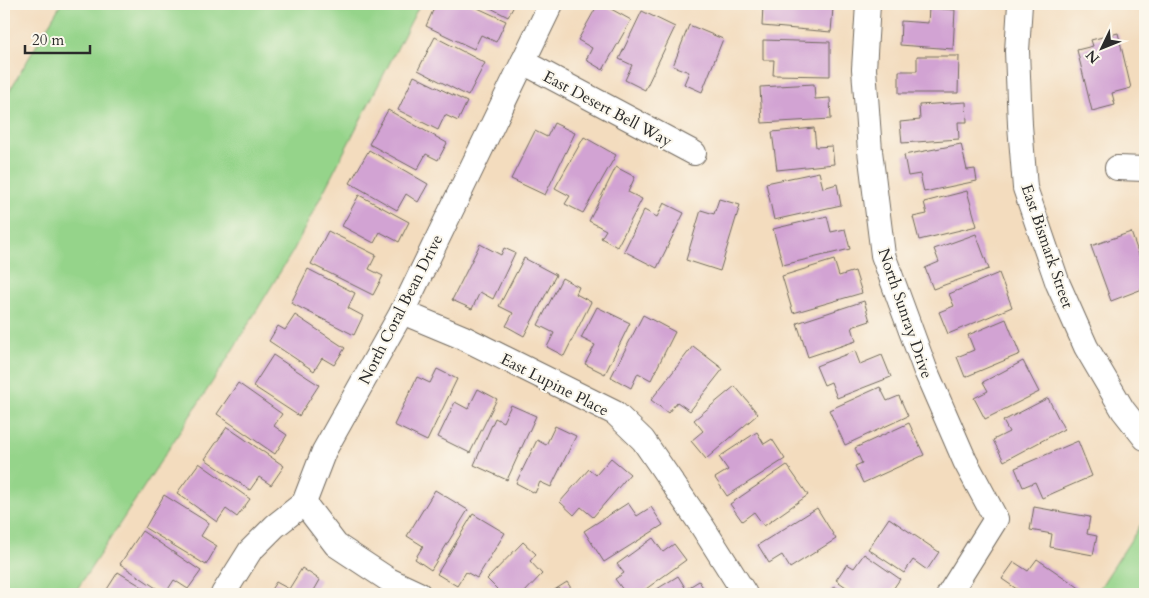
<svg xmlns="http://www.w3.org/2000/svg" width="1149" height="598" viewBox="0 0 1149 598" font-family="Cardo,serif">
  <rect width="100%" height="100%" fill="#fbf7ec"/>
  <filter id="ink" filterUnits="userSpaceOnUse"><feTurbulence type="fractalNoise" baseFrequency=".02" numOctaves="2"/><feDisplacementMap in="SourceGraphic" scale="10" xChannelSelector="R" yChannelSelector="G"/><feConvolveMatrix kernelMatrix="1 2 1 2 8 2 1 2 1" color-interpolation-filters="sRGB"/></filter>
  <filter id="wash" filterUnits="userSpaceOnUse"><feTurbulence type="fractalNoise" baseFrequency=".0096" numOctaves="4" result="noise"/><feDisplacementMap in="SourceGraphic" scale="20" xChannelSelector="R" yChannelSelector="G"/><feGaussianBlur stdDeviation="1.12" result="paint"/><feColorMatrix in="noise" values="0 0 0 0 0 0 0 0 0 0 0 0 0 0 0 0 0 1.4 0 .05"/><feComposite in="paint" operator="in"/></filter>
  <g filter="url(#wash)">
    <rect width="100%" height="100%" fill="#f3dcbe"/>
    <g fill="#95d48a" stroke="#60805a">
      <path d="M61 4H420L293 251 224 364 74 594H4V100Z"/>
      <path d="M1145 518V594H1096Z"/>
    </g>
    <g id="blocks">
      <g fill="#d2a3d3">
        <path d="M436 4H469L506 21 496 42 481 35 474 49 426 26Z"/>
        <path d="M483 4H515L508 17Z"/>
        <path d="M598 4H602L631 20 603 70 586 60 592 48 578 40Z"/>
        <path d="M763 4H817V7L833 8 831 32 762 26Z"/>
        <path d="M929 8 955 10 953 49 900 45 901 21 928 23Z"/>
        <path d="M642 11 675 27 645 90 625 80 632 65 619 59Z"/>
        <path d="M689 25 723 39 702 92 684 84 689 72 673 66Z"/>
        <path d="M1118 33 1131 88 1112 93 1115 105 1092 111 1077 50 1093 46 1091 40Z"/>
        <path d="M435 37 485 63 468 96 418 70Z"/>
        <path d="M763 40 830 42V76L773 75 774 60H763Z"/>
        <path d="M917 56H959L958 93H899V71H917Z"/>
        <path d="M414 76 467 102 458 121 445 115 438 130 398 110Z"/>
        <path d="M814 84 815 99 830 98 831 119 762 123 760 87Z"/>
        <path d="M966 102 967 122H958L959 139 902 143 900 122 920 120 919 105Z"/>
        <path d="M388 110 447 143 438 160 426 154 417 170 369 144Z"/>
        <path d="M554 123 575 133 545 195 511 179 535 131 547 137Z"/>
        <path d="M814 128 816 147 832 146 834 164 777 170 772 132Z"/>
        <path d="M584 137 616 155 583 213 565 204 570 196 555 188Z"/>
        <path d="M961 144 967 170 975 169 977 181 924 192 920 174 908 176 904 155Z"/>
        <path d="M369 150 428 184 418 202 406 194 397 210 350 183Z"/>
        <path d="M616 167 635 177 628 192 642 199 617 247 601 238 606 230 589 221Z"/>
        <path d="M819 172 823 188 837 184 841 205 774 220 766 183Z"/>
        <path d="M967 191 977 226 919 240 913 217 927 214 924 202Z"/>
        <path d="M359 195 409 222 399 242 380 232 374 243 342 226Z"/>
        <path d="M719 199 740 205 720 271 686 260 701 210 714 214Z"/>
        <path d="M664 203 684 213 657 268 624 251 644 210 657 217Z"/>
        <path d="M827 216 831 232 845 229 850 249 783 265 773 229Z"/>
        <path d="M328 231 376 255 369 269 383 276 373 295 311 264Z"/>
        <path d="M1131 232 1145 272V288L1111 301 1091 246Z"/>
        <path d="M976 234 989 269 933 289 925 268 939 262 934 249Z"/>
        <path d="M480 244 501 255 504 248 515 253 493 299 480 292 472 309 452 300Z"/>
        <path d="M524 258 556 275 524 336 506 326 513 313 499 306Z"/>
        <path d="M834 260 839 276 855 271 862 293 793 313 782 276Z"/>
        <path d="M308 269 355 293 348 308 363 316 354 335 291 303Z"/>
        <path d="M999 273 1012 307 948 334 939 312 954 306 949 294Z"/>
        <path d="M562 278 579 287 576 294 591 302 564 356 547 347 554 333 538 325Z"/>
        <path d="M864 301 870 321 852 327 856 341 808 357 797 323Z"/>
        <path d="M597 307 630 323 605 374 585 364 595 345 581 338Z"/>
        <path d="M295 315 345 348 334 365 322 358 314 371 269 341 278 326 285 330Z"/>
        <path d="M643 315 675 332 651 380 638 373 631 388 611 377Z"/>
        <path d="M1006 319 1020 354 965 377 957 357 974 350 968 335Z"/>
        <path d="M693 346 723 369 690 411 677 402 668 413 651 400Z"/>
        <path d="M855 351 860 364 882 355 891 377 837 398 831 382 824 385 816 366Z"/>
        <path d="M273 355 319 385 299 416 253 386Z"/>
        <path d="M1023 361 1039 392 985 419 974 398 988 391 983 382Z"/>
        <path d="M437 369 457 379 427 441 394 425 417 377 430 383Z"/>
        <path d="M238 383 282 414 274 426 287 435 275 454 217 414Z"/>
        <path d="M735 386 758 414 706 459 691 441 703 431 694 420Z"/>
        <path d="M880 387 887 401 899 396 908 416 845 445 829 410Z"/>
        <path d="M478 389 497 399 470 453 438 437 455 402 468 409Z"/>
        <path d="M1048 398 1064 429 1004 461 993 440 1009 432 1003 421Z"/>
        <path d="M511 405 536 416 507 480 474 465 495 418 503 422Z"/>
        <path d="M909 423 924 455 863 483 855 466 862 463 855 448Z"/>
        <path d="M555 426 576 436 551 487 540 482 535 493 516 483 537 440 546 445Z"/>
        <path d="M227 427 284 466 271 485 259 477 250 490 205 459Z"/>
        <path d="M757 432 764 444 772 439 785 459 727 496 715 478 728 470 719 457Z"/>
        <path d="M1078 441 1092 476 1042 498 1035 482 1023 487 1015 468Z"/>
        <path d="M611 458 630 474 593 517 581 507 574 515 560 502 589 469 596 475Z"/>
        <path d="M199 463 250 499 237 517 226 509 217 522 177 493Z"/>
        <path d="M787 465 808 495 764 526 754 512 742 521 730 504Z"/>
        <path d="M435 490 468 510 431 570 415 559 423 546 407 536Z"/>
        <path d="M164 495 209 523 201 536 217 546 206 565 145 528Z"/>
        <path d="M628 503 637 516 651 507 663 525 604 562 584 531Z"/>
        <path d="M1034 507 1090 517 1087 534 1097 536 1093 555 1050 547 1052 534 1030 530Z"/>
        <path d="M817 508 836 539 790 568 782 555 769 563 758 545Z"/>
        <path d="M473 514 505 533 477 578 466 572 457 586 437 574Z"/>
        <path d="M889 518 939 552 927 570 913 560 904 573 868 549Z"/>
        <path d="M142 531 201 571 188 589 174 580 165 594 120 564Z"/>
        <path d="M653 538 663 552 674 544 686 560 639 594H626L615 579 624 573 617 564Z"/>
        <path d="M523 542 536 554 530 561 542 574 523 594H493L497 589 487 579Z"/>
        <path d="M864 554 900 579 891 592 895 594H856L836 580 847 564 854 568Z"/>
        <path d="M1037 559 1081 589 1077 594H1024L1002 579 1014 562 1028 571Z"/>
        <path d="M302 568 320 580 312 594H268L276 582 289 589Z"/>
        <path d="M118 572 154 594H104Z"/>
        <path d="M678 576 686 589 699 581 707 594H649Z"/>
        <path d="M567 582 575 594H548Z"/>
        <path d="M834 586 847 594H828Z"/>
      </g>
    </g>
  </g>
  <g filter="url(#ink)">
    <use href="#blocks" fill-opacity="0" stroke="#71695e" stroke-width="1"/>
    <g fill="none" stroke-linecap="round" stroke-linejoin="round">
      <defs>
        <g id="minor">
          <path d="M868 4 864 69 870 151 883 255 925 369 965 461 996 519 949 594"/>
          <path d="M1020 4 1017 51 1020 125 1025 188 1058 284 1086 347 1123 410 1145 438"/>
          <path d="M523 62 694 153"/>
          <path d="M1117 168 1145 169"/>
          <path d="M402 312 462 337 615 413 643 440 702 526 745 594"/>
          <path d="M304 503 336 545 389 580 419 594"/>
          <path d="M223 594 250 551 275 526 304 503 324 451 402 312 551 4"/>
        </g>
      </defs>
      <use href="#minor" stroke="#71695e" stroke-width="26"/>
      <use href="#minor" stroke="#fff" stroke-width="24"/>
    </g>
  </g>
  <g text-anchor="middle" stroke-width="4" stroke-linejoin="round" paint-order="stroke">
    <g font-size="16" fill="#2b2b2b" stroke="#fbf7ec">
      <text transform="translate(608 108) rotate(28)" y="6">East Desert Bell Way</text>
      <text transform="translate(1048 246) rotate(71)" y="6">East Bismark Street</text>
      <text transform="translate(400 309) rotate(-63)" y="6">North Coral Bean Drive</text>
      <text transform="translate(906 313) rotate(71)" y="6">North Sunray Drive</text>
      <text transform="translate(555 384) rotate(27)" y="6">East Lupine Place</text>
    </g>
  </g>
  <rect width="1149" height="598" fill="none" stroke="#fbf7ec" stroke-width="20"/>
  <g transform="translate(1102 48) rotate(227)" stroke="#fbf7ec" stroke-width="4" paint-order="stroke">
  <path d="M0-4L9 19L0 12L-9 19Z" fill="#2b2b2b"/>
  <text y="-8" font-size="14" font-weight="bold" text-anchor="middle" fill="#2b2b2b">N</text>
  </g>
  <path d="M25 45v8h65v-8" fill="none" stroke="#2b2b2b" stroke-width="2.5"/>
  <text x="32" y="45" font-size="15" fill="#2b2b2b" stroke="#fbf7ec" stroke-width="4" paint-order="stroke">20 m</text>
</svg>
